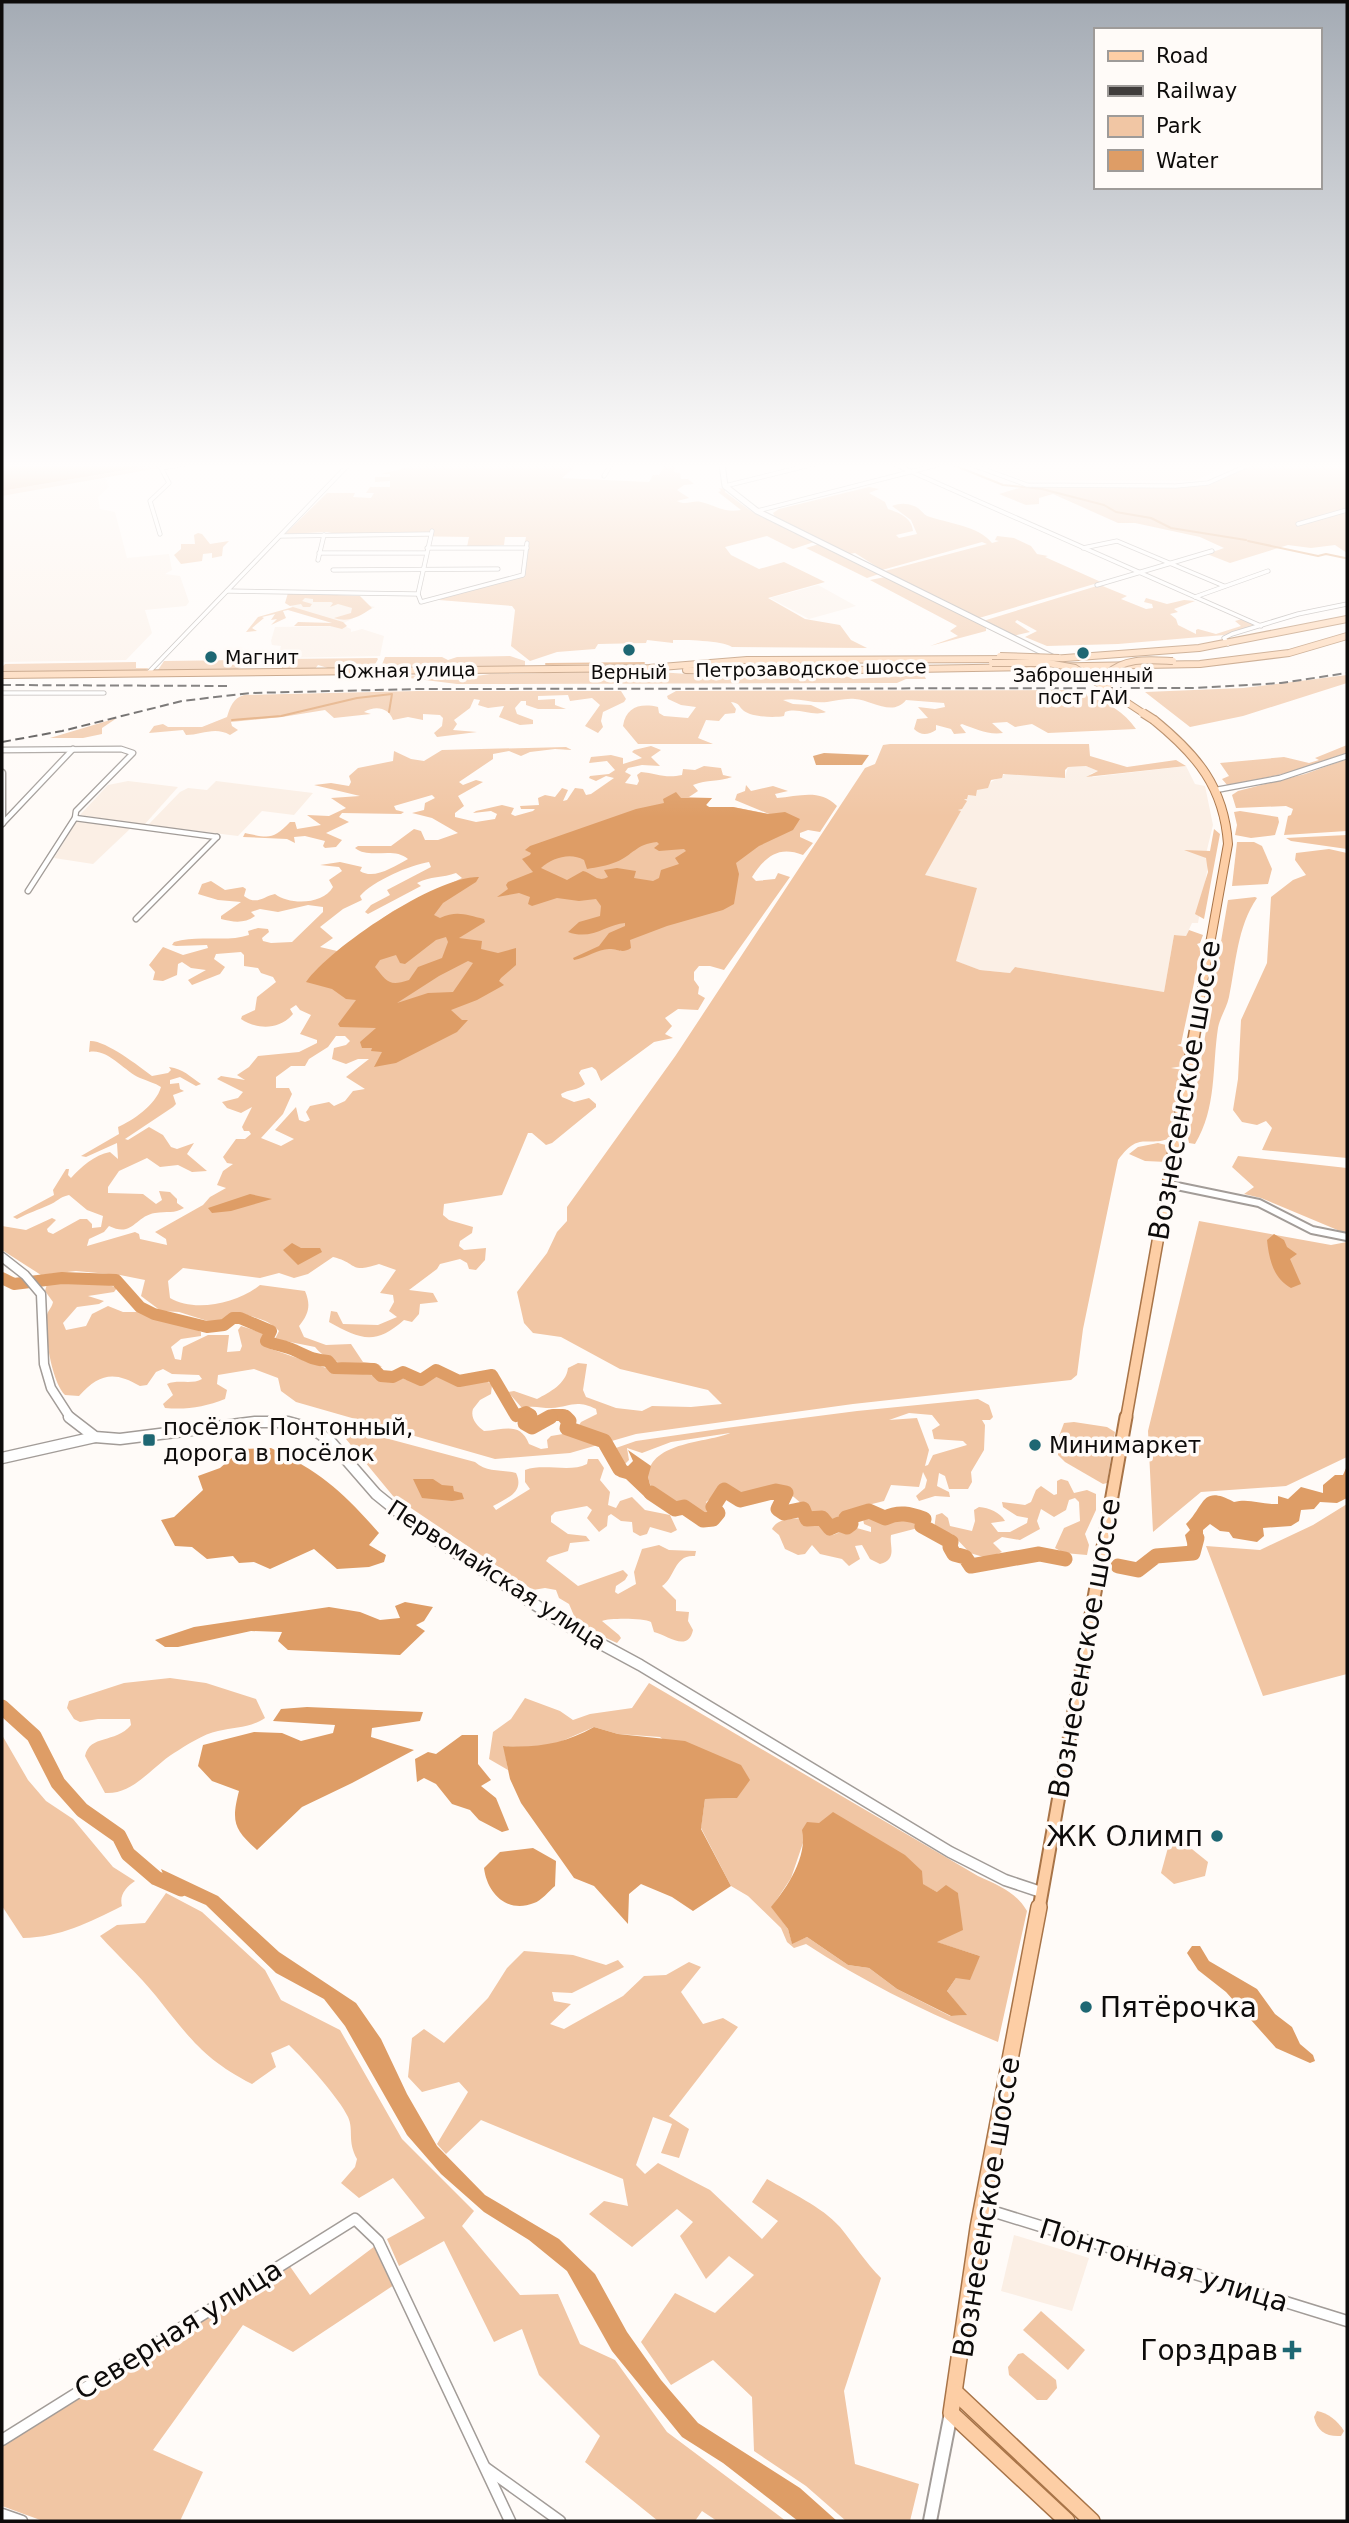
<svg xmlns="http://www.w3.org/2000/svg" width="1349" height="2523" viewBox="0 0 1349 2523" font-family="'DejaVu Sans',sans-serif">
  <rect width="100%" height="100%" fill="#fffbf8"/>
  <g fill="#fbefe5">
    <path d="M983 464H1234L1193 481 1023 480Z"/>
    <path d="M105 477 109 487 98 497 100 509 115 512 127 558 169 554 172 570 165 574 180 576 189 602 186 606 145 610 152 633 126 660 2 662V496Z"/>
    <path d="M818 585 856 606 809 619 770 598Z"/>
    <path d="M324 593 375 607 342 624 291 610 294 595Z"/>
    <path d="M344 626 351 629V632L362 629 384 636 380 656 278 658 281 646 272 645 271 641 275 627Z"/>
    <path d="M1086 766 1098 771 1090 774 1093 777 1186 766 1195 784 1205 786 1213 825 1205 858 1209 860 1198 923H1192L1186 936 1174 935 1164 992 1015 967 1010 973 980 970 955 961 977 888 924 875 967 795 976 796 977 790 1007 773 1065 777 1068 767Z"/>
    <path d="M128 781 178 787 144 825 80 815 108 785Z"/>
    <path d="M216 781 313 793 294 815 262 811 238 836 148 825 180 792 188 788 207 790Z"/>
    <path d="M78 819 132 827 93 864 54 858Z"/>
    <path d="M1014 2235 1089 2258 1072 2311 1001 2291Z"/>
  </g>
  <g fill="#f1c6a4" fill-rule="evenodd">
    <path d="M161 464H181L2 496V491Z"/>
    <path d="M403 464H578L562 478 649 482 653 475H659L665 465H675L674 472 680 473 681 479H688L694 484 684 485 677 490 689 498 677 501C686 506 692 500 701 502 717 506 724 513 741 510L718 492 721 491 719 488 725 489V492L751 511 814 542 793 549 767 536 725 547 731 555 759 569 784 562 825 582 768 598 805 619 840 625 851 640 867 648 732 647C722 640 683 640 673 640V643L647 640 646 643 598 644 595 649 557 652 530 661 511 646 515 610 512 606 439 600 446 596 525 576 529 543 525 542 526 537H505L504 545 467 547 469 537 341 535 327 532 285 534 327 493H355L353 497 371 498 374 493H366L370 487H390V481L375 482V477H390V474H381L409 467 408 464Z"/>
    <path d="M1257 464H1347V553L1335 545 1311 548 1288 545 1230 563 1207 554 1224 548 1200 537 1135 523H1118L1053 494 1039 498V504L1026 505 999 494 1029 485 1204 486Z"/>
    <path d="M869 487 879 489 869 493 885 502 888 509C900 513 912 518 913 531L896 535 899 538 917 534 911 520 892 506C900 503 906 503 914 506 920 508 922 513 927 516 947 523 979 526 992 543L999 541 995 540 997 536 1014 538 1031 546 1037 554 1048 556 1045 557 1101 582 979 618 885 571 987 544 982 542 882 570 855 553 849 554 764 512 775 517 773 513 779 509Z"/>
    <path d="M198 533 202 534 210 544 229 541 223 547 222 556 212 558V553L203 554 202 561 181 564 174 555 181 549V544H195L194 535Z"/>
    <path d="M819 544 877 572 879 574 867 578 806 548Z"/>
    <path d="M885 577 986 627V631L930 646 958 636 950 631 957 626 870 580Z"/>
    <path d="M1100 585 1127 596 1121 599 1146 609 1153 608 1152 604 1144 602 1146 598 1167 604 1184 600 1195 601 1174 609 1178 612 1170 614 1176 619 1178 625 1196 634V630L1198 629 1216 634 1241 626 1235 621 1242 619 1257 625 1224 635 1118 644 1047 646 1025 637 1037 631 1017 620 1015 622 1030 632 1013 636 983 621Z"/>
    <path d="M288 593 360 596 372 608C360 616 349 623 334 618L351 613 352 608 338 604 330 607 333 603 331 602H313V599L305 598 302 601 312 604 310 607H303L301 604 290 606 285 603Z"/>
    <path d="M293 607 343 622 347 626 342 629 330 626H294L298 622 332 623 288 610 283 611 286 618 271 625 277 619 271 620 275 614 262 617 264 618 252 628 257 631 246 632 258 617Z"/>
    <path d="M510 656 525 661V666L381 667 385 657H442L448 660 457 657Z"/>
    <path d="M282 659 377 658 378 659 373 668 331 669 318 665 315 669H282Z"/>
    <path d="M241 660V667L236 670H158L164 661Z"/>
    <path d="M136 662V668H149L144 671 2 673V667L5 664Z"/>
    <path d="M644 671 731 677 841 674 853 679 924 675 926 679H906L897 683 457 684 401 677 400 675 462 678 490 674Z"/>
    <path d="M1347 675V683L1243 716 1190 727 1145 692 1243 688Z"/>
    <path d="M1084 690 1088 697C1108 702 1124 712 1136 729L1048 733 1032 724 1015 727 1007 722 992 723 1003 733C987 735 976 729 962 724L960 725 966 733 954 734 951 729 936 725V730C928 735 921 736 914 729L917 719 928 718 918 707 935 709 945 707 944 703 906 700C893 717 871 700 855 699 845 698 836 701 827 702 813 704 798 697 783 700L793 704 811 705 826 712C812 717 799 707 785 712L784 716C774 718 752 717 744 711 738 706 740 703 731 702L736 709 735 713 725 714 719 721 706 720 698 738 713 744H638L623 726C626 707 640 703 658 707L659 713 664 716 688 718 696 707 681 705 668 699 667 696 676 691Z"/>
    <path d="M417 691H621L626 699 624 702 603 712 601 721 603 727 598 733 585 726 600 705 592 698 570 701 568 695 538 696V700L555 699V705L566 709H538L526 705V701H521L515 708 517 714 533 720V724L520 725 499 717 504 706 488 708 478 705 480 700 474 699 470 708 454 720 457 724 453 730 477 732 437 737 434 733 442 726 443 718 440 715 423 714V720L408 717 393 720C389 708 376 705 364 712L371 714 334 718 325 710 282 717 231 722 232 726 238 730 230 735C215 726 201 735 186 735L183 730 149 733 154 726 163 724 168 727H202L227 717C230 707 233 698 244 695Z"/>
    <path d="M117 718 102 728V734L83 738H50Z"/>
    <path d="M890 744H1089L1090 756 1127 767 1176 760 1186 766 1086 777 1098 771 1086 766 1068 767 1065 770V778L1003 774 1002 778 991 780 988 788 977 790 976 796 968 795 967 799H964L967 801 962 809 958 810 961 811 925 875 977 888 956 961 980 970 1010 973 1015 967 1164 992 1174 935 1186 936 1189 930 1203 935 1200 943 1197 944 1201 950 1181 1044 1177 1045 1185 1048 1183 1066 1171 1068 1183 1070 1171 1138C1145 1148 1140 1130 1118 1160L1083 1329 1077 1375 1071 1380 853 1404 636 1434 570 1453 495 1459 296 1402 281 1391 278 1378 254 1369 218 1375 217 1384 227 1390 225 1399C205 1407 186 1410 165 1408L163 1404 173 1395 167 1384C178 1379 192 1385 202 1379L199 1375 172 1374 163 1369 156 1372 147 1385 140 1386C115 1371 99 1373 79 1396L65 1395C52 1383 44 1334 47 1316 47 1311 52 1308 53 1302L45 1291 47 1284 55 1281 79 1283 97 1280 117 1288 114 1292 88 1296 104 1301 99 1304 77 1307 63 1323 66 1330 86 1326 92 1314 108 1306 123 1312H142L187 1324 201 1332V1336L181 1339 171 1347 175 1359 181 1360 183 1347 208 1335H229L227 1352 240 1351 242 1346 238 1330 241 1326 266 1334 264 1342 271 1349 332 1370 371 1375 387 1381 401 1378C415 1383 421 1383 435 1376 457 1383 459 1389 483 1378L492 1385 491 1394 480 1400 473 1409C470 1418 477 1426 484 1431 504 1430 520 1421 529 1444L541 1449 548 1448 547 1440 551 1436 575 1432 581 1422 597 1414 596 1409C575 1399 571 1407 551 1408 540 1408 534 1405 522 1408L508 1392 514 1391 537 1399C550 1392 566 1384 568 1368L578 1363 587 1364 583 1390 586 1397 616 1408 642 1411 652 1406 691 1407 722 1404 708 1390 620 1369 561 1337 533 1333 524 1323 517 1292 547 1253 557 1232 567 1221V1207L676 1055 865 768 875 764 883 745Z"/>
    <path d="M1347 745V753L1287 773 1228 786 1222 779 1229 776 1220 763 1284 757 1309 763 1319 760 1315 758Z"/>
    <path d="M651 746 661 750 651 757 660 766 642 765 628 768 625 772 631 775 625 783 637 785 639 781 637 775 641 772C656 773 665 779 682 775L683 769 695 770 704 766 721 768 723 775 732 777C719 782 707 779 693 785L698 791 689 797 712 798 706 805 709 807H733L769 814 735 800 737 794 745 791 746 785 751 791 773 786 788 791 775 794 777 798C798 797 819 788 837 806L820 832 808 830 800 833V837L813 843 803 855C778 845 765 857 752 877L756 881 775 879 778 873 790 877 724 970 710 966H699L694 972V980L699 987 698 994 705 998 698 1010 678 1009 665 1018 672 1026 665 1034 673 1038 654 1042 601 1081 596 1070 592 1067 581 1070 579 1073 585 1084C577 1091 569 1089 561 1094L562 1097 574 1102 589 1098 596 1104V1107L552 1143 546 1145 532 1133H528L502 1195 444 1204 443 1215 449 1220 473 1227 472 1233 460 1241 459 1246 464 1250 486 1248 485 1260 476 1270 469 1269 467 1263 460 1259 440 1264 437 1269 409 1290 433 1293 438 1302 420 1304 419 1314 412 1322 404 1320C375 1346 360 1339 329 1322L331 1311 337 1312 343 1324 378 1325 397 1317 389 1311 394 1302 393 1295 380 1293 396 1270 379 1264C349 1274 358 1263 333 1257L308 1274 294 1278 279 1273 260 1278 183 1268 168 1281 170 1298C195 1313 238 1303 260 1285L305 1291C311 1305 309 1314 299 1326L304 1337 326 1345 351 1344 363 1362 378 1364 382 1367C357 1364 332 1368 315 1347L275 1339 279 1331C270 1320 254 1317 240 1313L214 1323 179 1312 161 1311 141 1296 145 1280 120 1275 76 1271 41 1275 2 1250V1226L26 1230 52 1218 56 1220 47 1229 48 1232 53 1234 80 1219H87L92 1224V1228L101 1227 103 1216 87 1210 69 1195C59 1197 57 1202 49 1205 38 1210 28 1213 17 1219L13 1217 54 1195 53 1190 66 1169H69L68 1175 71 1178C81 1167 94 1155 110 1152L118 1159 117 1143 86 1157 81 1156 119 1134 118 1127C132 1121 156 1105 161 1087 155 1083 147 1081 140 1078 125 1072 108 1048 89 1052L90 1041C105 1040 139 1066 152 1076L168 1073 171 1070 169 1067C184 1069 189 1076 201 1084L196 1086 180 1077 170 1080V1084L179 1083 180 1089 184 1091 173 1095 176 1104 173 1107 125 1139 128 1140 149 1127 163 1135 171 1147 177 1149 194 1143 187 1154 207 1171 192 1172 178 1165 160 1167 147 1158 119 1171 108 1187V1193L143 1194 156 1204 162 1200 159 1191 170 1192 177 1199V1203L184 1208C174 1214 167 1211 155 1213 135 1216 133 1238 109 1226L104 1232 89 1239 87 1246 135 1232 139 1234 140 1239 167 1245 166 1239 155 1232 203 1205 210 1197 226 1188 217 1185 223 1171 233 1164 227 1163 223 1157 236 1139H245L251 1134 249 1131H244L242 1127 252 1107 241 1113 227 1108 222 1102 238 1098 243 1092 217 1079 221 1076 245 1080 237 1075 249 1067 258 1056 299 1052 317 1043V1040L300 1034 311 1015 300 1010 296 1005 290 1009 293 1014C280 1030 257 1030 241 1019L242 1016 255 1010 257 997 276 982 273 977 261 973 258 968 244 966V955L241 952 216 954 214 959 225 967 220 974 192 985 188 980 206 970 191 968 182 962 178 964 177 975 163 981 153 980 155 972 149 965 163 947 183 955 208 948 207 945 176 946 172 945 174 942C199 934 225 943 249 935L248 931 258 928 268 929 269 932 262 938 263 941 271 943 292 942 323 912V907L308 905 278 912 260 909 251 912 255 916C244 924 233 922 221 919V916L241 902 218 900 198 894 202 884 211 881 225 890 243 887 246 889 244 896C257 906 264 896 275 894 289 905 323 905 333 887L329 880 342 871 339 867 320 865 340 862 362 867 360 871C374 880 393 867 408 859 393 846 370 860 355 848L358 846H391L414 829 421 831 425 840H438L458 833 432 818 412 813 424 810 425 803 435 798 432 795 394 806 396 810 404 812 401 814 342 813 339 817 349 822 326 833 342 840 336 847 325 848 323 846 325 841 305 836 294 837 295 843 287 839 243 837 245 833C269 838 273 840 290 822H295L297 829 321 825 307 815 329 816 346 808 331 798 360 796 314 785 331 783 349 786 351 782 349 776 358 768 393 761 394 751 411 759 424 761 442 750 566 747 572 750 555 749 530 752 521 756 509 751 493 754V759L459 782 463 785 476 780 483 782 458 796 464 806 455 813V817L476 822 495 819 497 814 491 811 473 813 476 811 502 805 514 808 511 814 515 816 533 811 535 809H521L520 806 539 805 538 798 545 795 555 797 562 788 568 790 563 801 567 800 575 788 583 789 586 795 591 794 614 778 606 776 596 781 589 778 590 776 609 774 615 770 607 761 589 763 591 757 611 755 623 758V764L642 758 632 752 634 750ZM429 862 431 867 387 890 390 895 371 905 365 912 368 914 421 886 417 883C430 876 443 878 456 873L462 878 393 911 337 951 320 947 333 938 320 927 343 909 362 900 360 896C373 881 410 865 429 862ZM336 1036H345L350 1041 346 1045 334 1048 332 1059 346 1064 358 1059H369L346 1077 365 1089 353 1091 345 1101 334 1106 329 1102 310 1106 306 1112 310 1120 305 1122 299 1120 296 1107 275 1130 294 1139 281 1146 261 1138 283 1114 292 1094 289 1088H276V1077L291 1066H305L309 1059 328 1047Z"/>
    <path d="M1347 759V831L1284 835 1288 816 1291 815 1293 809 1286 806 1236 808 1232 795 1238 791 1305 774Z"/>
    <path d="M1240 811 1278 817 1279 822 1275 835 1251 838 1235 835 1237 825 1234 812Z"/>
    <path d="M1214 829 1220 834 1204 919 1195 914 1208 872 1206 858 1184 850 1210 851Z"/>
    <path d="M1347 835V849L1291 841 1286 838Z"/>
    <path d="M1237 842H1254L1262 846 1272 869 1268 884 1232 886Z"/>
    <path d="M1329 849 1347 853V1158L1262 1150 1272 1128 1266 1121 1257 1125 1242 1122 1233 1110 1238 1079 1241 1020 1267 963 1271 897 1293 880 1306 875 1295 860 1296 853Z"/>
    <path d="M1255 897 1257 898C1237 927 1236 964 1229 997 1227 1007 1220 1017 1218 1028 1212 1067 1217 1108 1195 1144L1189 1143 1188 1138 1228 900Z"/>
    <path d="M1158 1143 1170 1146 1167 1162 1145 1161 1129 1154 1138 1147Z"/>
    <path d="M1238 1156 1347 1168V1234L1261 1198 1244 1194 1254 1187 1232 1167Z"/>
    <path d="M1199 1221 1331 1245 1347 1242V1457L1286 1486 1201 1492 1153 1532 1148 1431Z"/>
    <path d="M978 1399 989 1405 993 1417 990 1420H982L985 1425 984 1450 971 1472 972 1482 968 1489H949L945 1476 939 1473 937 1486 949 1492 950 1497 935 1496 919 1501 916 1496 925 1488 927 1480 923 1472 919 1487 891 1485 884 1501 864 1506 832 1520 820 1514 812 1513C805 1507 785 1487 776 1487 767 1487 757 1494 747 1494 738 1494 734 1487 728 1485L706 1502 711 1511 705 1514 687 1505H675L652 1492C652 1488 648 1480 648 1476 651 1441 708 1443 730 1433L671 1442 642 1453 627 1448 629 1460 625 1464 613 1449 636 1441 726 1428 857 1411ZM909 1413 932 1415 940 1425 932 1430 934 1439 963 1441 967 1445 933 1455 928 1465 925 1466 929 1450 917 1418 889 1420Z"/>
    <path d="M1074 1422 1107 1427 1115 1432 1107 1483 1103 1484 1065 1462 1058 1455V1439L1064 1423Z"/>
    <path d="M359 1431 475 1462C487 1473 501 1469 516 1473 525 1492 507 1498 493 1506L496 1510 530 1489 525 1482V1470C545 1463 570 1473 587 1464L588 1459H598L604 1468 600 1480 610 1492 608 1505 616 1508 620 1501 632 1497 645 1510 670 1515 677 1530 671 1533 650 1527 647 1534 640 1536 633 1532 632 1522 621 1521 611 1514 608 1516 607 1526 599 1532 587 1518 592 1510 587 1506 555 1512 551 1516V1522L568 1534 586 1536 590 1541 570 1543 568 1551 549 1557 546 1561 578 1586 623 1570 628 1575 625 1580 616 1586 615 1592 618 1594 636 1584 634 1572 642 1549 659 1545 669 1550 696 1551 695 1556C674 1554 675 1578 662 1586L676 1600V1611L689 1612 688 1621 693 1630C688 1653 667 1635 654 1632L651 1622C644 1618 609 1618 602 1621L619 1635 621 1638 617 1643 578 1625 569 1604 559 1598 556 1590 545 1588 533 1590 393 1496 346 1439 352 1432Z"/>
    <path d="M1061 1479 1068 1481 1074 1493 1087 1490 1096 1494V1510L1085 1534 1089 1545 1087 1555 1064 1553 1055 1548 1064 1528 1080 1521 1079 1502 1075 1498 1069 1500 1066 1510 1054 1517 1041 1509 1037 1521 1040 1529 1020 1540 1002 1537 993 1543 1002 1552 987 1558 970 1553 952 1534 934 1529 936 1515 942 1513 948 1518 950 1526 972 1531 975 1521 974 1510 979 1507C989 1508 1000 1512 1005 1521L991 1523 998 1532H1010L1027 1523 1028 1518 1017 1516 1003 1507 1002 1502 1025 1505 1031 1502 1036 1490 1041 1486 1054 1495 1057 1494V1481Z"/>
    <path d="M1347 1504V1674L1263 1696 1206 1546 1260 1550 1313 1525Z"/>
    <path d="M899 1515 917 1520 918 1528 891 1535C889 1546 898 1559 880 1564L870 1559 862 1545 855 1546 860 1559 849 1566 842 1559 820 1554 812 1545 805 1554 798 1555 785 1549 779 1535 772 1529C779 1515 807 1517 819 1524 824 1527 828 1532 833 1535L853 1527 871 1532V1527L864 1524 863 1519 875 1517 884 1522Z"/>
    <path d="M170 1678 206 1683 256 1699 265 1718C250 1728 235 1727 218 1731 203 1734 187 1745 174 1753 153 1766 133 1795 105 1793L85 1756C90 1734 115 1744 131 1725L130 1719H98L80 1722 74 1719 67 1708 69 1701 124 1683Z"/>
    <path d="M649 1683 978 1876C999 1886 1015 1891 1027 1911L998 2042C930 2014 867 1984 806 1944L794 1948 787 1942 781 1928 748 1896 731 1886 701 1828 705 1799 737 1798 660 1737 618 1734 594 1727 553 1745 529 1748 504 1746 508 1770 489 1759 493 1732 511 1719 525 1698 560 1711 573 1720 590 1714 632 1708ZM804 1840 922 1884 937 1892 958 1893 959 1909 936 1942 980 1956 956 1978 947 1991 966 2015 950 2016 897 1989 869 1968 848 1965 807 1937 792 1943 788 1929 772 1907 791 1878Z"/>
    <path d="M2 1735 28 1780 46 1801 73 1819 113 1867 135 1881C126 1887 119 1895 122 1906 88 1923 61 1937 23 1938L2 1906Z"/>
    <path d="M1172 1833 1208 1862 1205 1876 1174 1884 1161 1873Z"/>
    <path d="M166 1893 202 1912 265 1970 281 2000 340 2030 402 2139 474 2211 462 2226 520 2295 558 2294 580 2344 615 2360 667 2432 786 2521H717L702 2511 695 2521H658L585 2462 600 2436 539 2375 522 2329 494 2342 444 2241 399 2266 387 2239 425 2218 393 2178 359 2198 341 2183 355 2167 357 2159C347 2141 354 2130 348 2117 340 2099 304 2059 289 2045L271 2053 276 2067 252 2084C203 2059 189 2037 156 1996 139 1975 118 1956 100 1936L117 1925 145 1923Z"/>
    <path d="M524 1951 573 1955 606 1965 618 1960 624 1967 572 1993 552 1992 554 2001 571 2004 550 2024 564 2029 623 1996 644 1976 666 1975 689 1962 701 1967 681 1992 703 2024 723 2018 738 2027 669 2116 689 2129 679 2158 661 2153 672 2124 653 2117 636 2165 645 2174 658 2163 710 2190 762 2239 778 2221 752 2202 767 2179C791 2193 821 2206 840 2227 854 2244 865 2262 881 2278L844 2391 855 2464 919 2484 910 2521H846L806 2486 754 2451 752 2397 713 2360 671 2385 641 2342 675 2293 715 2313 754 2275 729 2256 706 2279 680 2236 693 2222 677 2209 632 2247 589 2214 604 2201 628 2206 623 2179 481 2120 446 2154 437 2144 468 2092 459 2082 422 2092 408 2077 412 2038 424 2029 444 2043 488 1998 507 1968Z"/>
    <path d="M375 2246 394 2285 293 2352 243 2325 153 2450 203 2472 180 2521H43L2 2506V2446L289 2265 310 2295Z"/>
    <path d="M1041 2311 1085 2350 1068 2370 1023 2330Z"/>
    <path d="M1023 2353 1056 2380 1057 2388 1047 2400H1037L1009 2375 1008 2367 1018 2354Z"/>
    <path d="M1317 2411C1328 2413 1338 2421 1344 2431L1341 2436C1326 2437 1317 2431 1314 2417Z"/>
  </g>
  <g fill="#de9d66" fill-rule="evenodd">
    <path d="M2 464H161L2 491Z"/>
    <path d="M824 753 869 755 862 765H816L813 756Z"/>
    <path d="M676 792 681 798H712L706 805 709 807H733L768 814 785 812 800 819 793 830 759 846 736 863 739 874 734 904 723 910 667 926 630 940 631 948C622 954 619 949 609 949 598 949 586 958 574 960L573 958 599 946 609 933 625 926V923C607 924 592 941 568 932L579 922 600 916 601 906 596 899 579 901 557 898 532 906 528 904 530 897 519 893 497 897 508 889 506 885 508 882 533 872 522 859 530 855 531 853 525 850 530 846 636 809 664 803 663 799ZM657 842 659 844 654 848 659 851 684 849 686 851 675 858 679 864 661 870 659 878 653 881 634 878 636 871 617 868 604 870 608 877C597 883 593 873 583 871L567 880 541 868C552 858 570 852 584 860L587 869C597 867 607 866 616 862 633 855 636 844 657 842Z"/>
    <path d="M479 877 476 882 443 903 434 915 440 918C457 910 467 915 484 919L485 922 459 938 482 941 481 949 498 953 516 948V965L501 978 499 981 504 985 477 1000 451 1010 462 1020H468L457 1032 396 1063 374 1067 382 1052 371 1051 372 1048H362L360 1042 376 1028 340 1027 338 1024 356 1000 346 999 332 989 306 982C331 947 436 876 479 877ZM446 937 448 942 442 958 418 967 409 980C388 987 387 981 375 967L380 960 396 955 400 963 405 964 436 940ZM468 961 473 963 453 992 428 993 397 1003 439 976Z"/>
    <path d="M250 1194 272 1199 231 1211 212 1213 208 1208Z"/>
    <path d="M1274 1234 1284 1240 1287 1247 1297 1254 1290 1259 1301 1284 1291 1288C1273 1278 1269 1259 1267 1240Z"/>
    <path d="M292 1243 301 1248H320L322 1252 298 1265 283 1250Z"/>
    <path d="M271 1448C322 1473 342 1491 379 1533L369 1545 386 1555 384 1562 369 1567 337 1569 314 1549 270 1569 254 1562 239 1563 233 1556 207 1559 192 1547 175 1546 161 1520 174 1517 203 1490 198 1476 220 1468 242 1449Z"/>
    <path d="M628 1450 651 1466 648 1477 652 1492 668 1501 662 1504 646 1498 626 1479 619 1477 608 1462 609 1456H615L621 1464 628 1466 633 1461Z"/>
    <path d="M1347 1466V1498L1337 1503 1320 1502 1314 1509 1301 1510 1299 1521 1291 1526 1263 1528 1264 1536 1257 1542 1233 1538 1229 1532 1220 1531 1210 1524 1203 1530V1539L1193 1553 1164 1551 1188 1547 1185 1535 1190 1530 1186 1524C1205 1506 1201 1484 1234 1502 1250 1498 1262 1505 1278 1504V1496L1288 1499 1301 1487 1323 1493V1485L1335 1475H1343Z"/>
    <path d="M413 1479H433L442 1485 453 1486 454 1491 462 1493 464 1499 452 1501 422 1498Z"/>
    <path d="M405 1602 433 1607 424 1621 416 1625 425 1631 400 1655 288 1650 278 1641 282 1632 251 1631 178 1647H165L155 1640 194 1627 329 1607 360 1612 380 1620 400 1618 395 1606Z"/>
    <path d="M307 1707 423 1712 420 1721 372 1728 371 1737 414 1750 352 1783 302 1807 257 1850C234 1829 231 1822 239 1791L212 1781 198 1766 203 1745 254 1732 282 1733 301 1741 333 1733 335 1725 273 1721 281 1709Z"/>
    <path d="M594 1727 618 1734 685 1741 741 1765 750 1780 737 1798 705 1799 701 1829 731 1886 693 1911 672 1897 641 1884 629 1894 628 1924 594 1886 574 1878 521 1803 510 1779 503 1746C537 1748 564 1744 594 1727Z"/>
    <path d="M462 1735H478V1764L491 1780 481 1786 496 1798 509 1830 502 1832 479 1820 470 1810 452 1804 436 1784 424 1778 417 1782 415 1759 428 1752 436 1754Z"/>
    <path d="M833 1812 905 1855 922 1871 923 1884 937 1892 946 1885 958 1893 963 1930 937 1942 980 1956 970 1980 956 1978 947 1991 967 2015 951 2016 897 1989 869 1968 848 1965 807 1937 792 1944 788 1929 771 1907C787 1888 808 1856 802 1830L807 1822 819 1823Z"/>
    <path d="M533 1848 556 1861 555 1886C549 1891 541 1901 534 1903 507 1914 487 1893 484 1868L500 1852Z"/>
    <path d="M161 1869 218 1896 279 1952 356 2003 381 2039 407 2094 437 2146 485 2195 559 2239 595 2274 627 2332 661 2380 698 2423 800 2488 837 2521H798L723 2463 682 2437 612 2351 567 2271 529 2240 484 2212 441 2174 407 2135 345 2026 324 1999 276 1973 206 1905 169 1889Z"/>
    <path d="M1192 1946H1200L1209 1961 1257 1989 1275 2014 1292 2027 1300 2044 1313 2055 1315 2061 1310 2063 1276 2048 1226 1992 1198 1970 1187 1953Z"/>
  </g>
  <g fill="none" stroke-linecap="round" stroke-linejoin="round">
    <g stroke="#de9d66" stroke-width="2">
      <path d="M951 464 1003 485 1042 489 1104 505 1116 512 1151 518 1171 528 1246 540"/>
      <path d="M1248 541 1318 556 1326 554 1345 558"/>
      <path d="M546 664 644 663"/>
      <path d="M232 720 281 716 357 698 392 694 389 712"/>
    </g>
    <g stroke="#de9d66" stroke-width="12">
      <path d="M2 1278 14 1284 62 1278 116 1280 140 1307 154 1314 207 1327 224 1325 233 1318H240L271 1331 266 1341C275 1345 286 1346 294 1350 307 1356 313 1360 328 1361L334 1368 374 1369 381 1376 393 1377 403 1372 421 1380 436 1370 459 1381 492 1375 516 1416 526 1412 531 1415 528 1419"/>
      <path d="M547 1419 553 1415H563L567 1419"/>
    </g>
    <g stroke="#de9d66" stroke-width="15">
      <path d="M530 1417 525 1423 532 1427 550 1417"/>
      <path d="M565 1417 569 1421 567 1428 604 1441 620 1469"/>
      <path d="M651 1493 675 1509 684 1507 703 1520 713 1519 718 1513 713 1507 724 1490 740 1500 776 1491 786 1493 778 1509 784 1513 803 1509 807 1519 822 1518 830 1528 839 1524 847 1527 851 1524 846 1518 869 1511 885 1518C899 1511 910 1514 924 1519L922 1526 951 1542 950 1547 954 1554 965 1557 971 1566 1039 1554 1065 1559"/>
      <path d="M1118 1566 1138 1570 1156 1556 1193 1553 1197 1538"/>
      <path d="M2 1707 34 1736 58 1783 82 1810 119 1836 128 1854 156 1878 181 1889"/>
    </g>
    <defs>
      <g id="minor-far3">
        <path d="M894 464 1261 626"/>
        <path d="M970 464 1027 485 1176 486 1208 483 1251 464"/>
        <path d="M604 476 611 464"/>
        <path d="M725 486 814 464"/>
        <path d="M757 511 941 464"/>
        <path d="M1298 524 1347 510"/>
        <path d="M432 531 418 594 421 602 523 575 527 543"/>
        <path d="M160 534 150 501 169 483 161 468 185 464"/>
        <path d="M281 536 429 534"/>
        <path d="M427 548H527"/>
        <path d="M1083 548 1117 541 1224 586"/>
        <path d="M319 553H426"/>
        <path d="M318 560 324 535"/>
        <path d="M333 570 498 569"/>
        <path d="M1097 585 1212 551"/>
        <path d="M227 591 418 594"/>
        <path d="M1195 597 1268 571"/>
        <path d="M1228 644 1224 638 1232 634 1298 614 1347 604"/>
        <path d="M148 673 349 464"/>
        <path d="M2 693H104"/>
      </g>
      <g id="minor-far2">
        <path d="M2 750 121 749 133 753 76 811 75 818 28 891"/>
        <path d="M1216 790 1280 778 1347 756"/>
        <path d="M75 818 217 837"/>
        <path d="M2 824 73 749"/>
        <path d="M136 919 217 837"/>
      </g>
      <path id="minor-far1" d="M1167 1184 1259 1203 1312 1230 1347 1237"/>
      <g id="minor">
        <path d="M982 2208 1347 2321"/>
        <path d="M2 2440 355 2219 378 2241 510 2521"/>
        <path d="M486 2468 560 2521"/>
        <path d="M2 2514 22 2521"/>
      </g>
      <path id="tertiary-far4" d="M722 464 725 486 757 511 1056 659"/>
      <path id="tertiary-far3" d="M2 773V823"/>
      <path id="tertiary-far2" d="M2 1257 25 1275 41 1294 44 1364 51 1388 71 1419"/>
      <g id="tertiary-far1">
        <path d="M69 1417 95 1437 120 1439 255 1422H288L313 1429 330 1441 376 1494 417 1527 566 1625 640 1665 950 1852 1005 1880 1041 1892"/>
        <path d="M2 1458 95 1437"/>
      </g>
      <path id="tertiary" d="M930 2521 951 2413"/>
      <g id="primary-far4">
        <path d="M1052 659 1199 648 1347 619"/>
        <path d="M686 670 735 672 1200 664 1289 653 1347 636"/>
        <path d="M2 675 649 668 747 660 1019 659"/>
      </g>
      <path id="primary-far3" d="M1154 720C1197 755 1224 787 1228 844L1195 1027"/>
      <path id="primary-far2" d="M1126 1419 1196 1025"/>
      <path id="primary-far1" d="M1039 1909 1126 1417"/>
      <g id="primary">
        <path d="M1039 1907 978 2228 951 2413 1067 2521"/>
        <path d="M955 2392 1092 2521"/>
      </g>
    </defs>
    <use href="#minor-far3" stroke="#a29c98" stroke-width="5"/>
    <use href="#minor-far2" stroke="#a29c98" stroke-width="7"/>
    <use href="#minor-far1" stroke="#a29c98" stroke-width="10"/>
    <use href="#minor" stroke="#a29c98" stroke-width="13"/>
    <use href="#tertiary-far4" stroke="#a29c98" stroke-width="7"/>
    <use href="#tertiary-far3" stroke="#a29c98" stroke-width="9"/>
    <use href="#tertiary-far2" stroke="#a29c98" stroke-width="11"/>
    <use href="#tertiary-far1" stroke="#a29c98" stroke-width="13"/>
    <use href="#tertiary" stroke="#a29c98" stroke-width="16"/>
    <use href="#primary-far4" stroke="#a87448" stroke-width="8"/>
    <use href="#primary-far3" stroke="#a87448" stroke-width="10"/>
    <use href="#primary-far2" stroke="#a87448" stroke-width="13"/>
    <use href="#primary-far1" stroke="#a87448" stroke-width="15"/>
    <use href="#primary" stroke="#a87448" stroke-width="18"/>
    <use href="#minor-far3" stroke="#fff" stroke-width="3.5"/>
    <use href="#minor-far2" stroke="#fff" stroke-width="4.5"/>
    <use href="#minor-far1" stroke="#fff" stroke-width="6"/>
    <use href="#minor" stroke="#fff" stroke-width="10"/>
    <use href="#tertiary-far4" stroke="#fff" stroke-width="5"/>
    <use href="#tertiary-far3" stroke="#fff" stroke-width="6"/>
    <use href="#tertiary-far2" stroke="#fff" stroke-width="8"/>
    <use href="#tertiary-far1" stroke="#fff" stroke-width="10"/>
    <use href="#tertiary" stroke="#fff" stroke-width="12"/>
    <use href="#primary-far4" stroke="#fdcea5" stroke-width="6"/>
    <use href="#primary-far3" stroke="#fdcea5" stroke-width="8"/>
    <use href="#primary-far2" stroke="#fdcea5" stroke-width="10"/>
    <use href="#primary-far1" stroke="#fdcea5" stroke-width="11"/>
    <use href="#primary" stroke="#fdcea5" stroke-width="15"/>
    <g stroke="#403d3c" stroke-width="2" stroke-dasharray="9 4.5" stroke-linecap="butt">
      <path d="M2 685 229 686"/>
      <path d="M2 742 62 731 182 701 250 693 419 689 1194 688 1281 683 1347 673"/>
    </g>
    <defs>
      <g id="primary-bridge-far1">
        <path d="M1000 656 1059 658"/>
        <path d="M992 663H1048L1075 668 1146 715"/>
        <path d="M1109 684 1107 674C1125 657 1150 660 1173 661"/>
      </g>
      <path id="primary-bridge" d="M1143 713 1154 720"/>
    </defs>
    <use href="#primary-bridge-far1" stroke="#a87448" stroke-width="8" stroke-linecap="butt"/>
    <use href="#primary-bridge" stroke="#a87448" stroke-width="10" stroke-linecap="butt"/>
    <use href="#primary-bridge-far1" stroke="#fdcea5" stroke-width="6"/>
    <use href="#primary-bridge" stroke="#fdcea5" stroke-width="8"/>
  </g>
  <linearGradient id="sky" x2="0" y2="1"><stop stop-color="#a4abb4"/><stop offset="0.57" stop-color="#fffdfc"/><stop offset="1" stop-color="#fffdfc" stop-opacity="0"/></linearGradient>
  <rect width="1349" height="817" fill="url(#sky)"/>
  <g fill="#1e6773" stroke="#fffbf8" stroke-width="2.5">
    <circle cx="629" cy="650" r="7"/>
    <circle cx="1083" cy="653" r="7"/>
    <circle cx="211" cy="657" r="7"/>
    <rect x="142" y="1433" width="14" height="14" rx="3.5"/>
    <circle cx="1035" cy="1445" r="7"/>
    <circle cx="1217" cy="1836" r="7"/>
    <circle cx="1086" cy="2007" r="7"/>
    <path d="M1288.5 2339.5h7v7h7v7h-7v7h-7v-7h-7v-7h7z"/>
  </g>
  <g text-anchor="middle" stroke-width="7" stroke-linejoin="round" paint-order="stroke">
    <g font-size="19" fill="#0d0b0a" stroke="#fffbf8">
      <text x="225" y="664" text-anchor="start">Магнит</text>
      <text x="629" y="679">Верный</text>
      <text x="1083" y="682">Заброшенный<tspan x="1083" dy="22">пост ГАИ</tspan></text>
    </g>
    <g font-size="19" fill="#0d0b0a" stroke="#fffbf8">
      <text transform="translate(811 668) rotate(-1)" y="7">Петрозаводское шоссе</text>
      <text transform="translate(406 670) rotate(-1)" y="7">Южная улица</text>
    </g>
    <g font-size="23" fill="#0d0b0a" stroke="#fffbf8" text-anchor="start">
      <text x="163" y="1435">посёлок Понтонный,<tspan x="163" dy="26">дорога в посёлок</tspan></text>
      <text x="1049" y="1453">Минимаркет</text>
    </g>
    <g font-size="23" fill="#0d0b0a" stroke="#fffbf8">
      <text transform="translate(497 1575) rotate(33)" y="8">Первомайская улица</text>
    </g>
    <g font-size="28" fill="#0d0b0a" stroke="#fffbf8">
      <text transform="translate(1184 1090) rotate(-80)" y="10">Вознесенское шоссе</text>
      <text transform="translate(1084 1648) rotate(-80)" y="10">Вознесенское шоссе</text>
      <text transform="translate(986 2207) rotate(-81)" y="10">Вознесенское шоссе</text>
      <text transform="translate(1164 2265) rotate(17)" y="10">Понтонная улица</text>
      <text transform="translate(178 2329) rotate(-32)" y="10">Северная улица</text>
    </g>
    <g font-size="28" fill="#0d0b0a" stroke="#fffbf8" text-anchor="end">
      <text x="1203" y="1846">ЖК Олимп</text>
      <text x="1100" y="2017" text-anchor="start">Пятёрочка</text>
      <text x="1278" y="2360">Горздрав</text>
    </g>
  </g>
  <rect width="1349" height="2523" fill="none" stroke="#0d0b0a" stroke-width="7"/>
  <rect x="1094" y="28" width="228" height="161" fill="#fffbf8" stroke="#9e9b99" stroke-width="2"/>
  <rect x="1108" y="51" width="35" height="10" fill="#fdcea5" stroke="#9e9b99" stroke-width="2"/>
  <text x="1156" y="63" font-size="21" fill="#0d0b0a">Road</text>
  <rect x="1108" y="86" width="35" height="10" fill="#403d3c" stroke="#9e9b99" stroke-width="2"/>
  <text x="1156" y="98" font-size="21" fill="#0d0b0a">Railway</text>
  <rect x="1108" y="116" width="35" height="21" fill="#f1c6a4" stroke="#9e9b99" stroke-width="2"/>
  <text x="1156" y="133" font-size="21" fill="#0d0b0a">Park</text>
  <rect x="1108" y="150" width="35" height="21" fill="#de9d66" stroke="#9e9b99" stroke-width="2"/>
  <text x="1156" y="168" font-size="21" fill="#0d0b0a">Water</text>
</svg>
